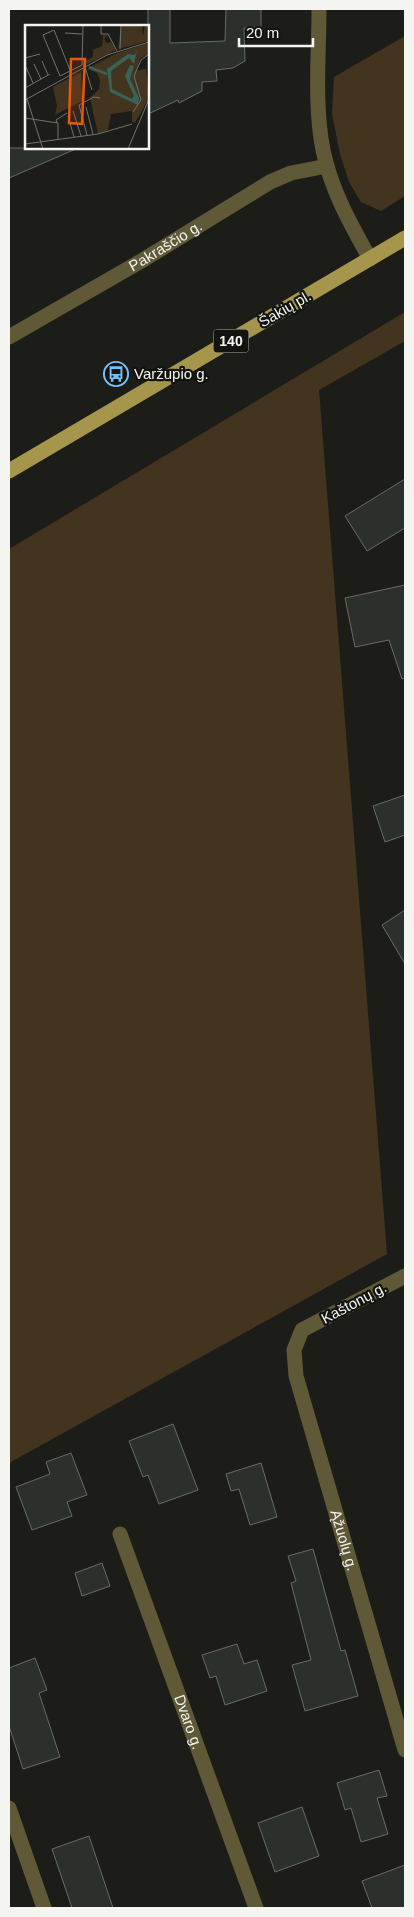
<svg xmlns="http://www.w3.org/2000/svg" width="414" height="1917" viewBox="0 0 414 1917" font-family="Arial,sans-serif">
  <rect width="100%" height="100%" fill="#1c1d18"/>
  <g fill="#43341f">
    <path d="M405 36V196L381 211 361 202 349 182 340 154 332 114 334 77Z"/>
    <path d="M405 312V341L319 390 387 1254 9 1463V549Z"/>
  </g>
  <g fill="#2c302c" stroke="#676c67">
    <path d="M148 9H170V43L225 41 226 9H261V28H244L245 61 233 68 216 70 217 81 202 82V91L179 103 178 100 148 114Z"/>
    <path d="M9 148H78L9 178Z"/>
    <path d="M405 479V528L367 551 345 516Z"/>
    <path d="M405 585V678L402 679 389 640 355 647 345 598Z"/>
    <path d="M405 795V835L385 842 373 806Z"/>
    <path d="M405 910V964L382 925Z"/>
    <path d="M173 1424 198 1490 159 1504 148 1475 143 1477 129 1441Z"/>
    <path d="M71 1453 87 1495 67 1502 72 1516 32 1530 16 1487 50 1474 46 1462Z"/>
    <path d="M261 1463 277 1517 250 1525 239 1489 231 1491 226 1474Z"/>
    <path d="M313 1549 341 1651 345 1650 358 1696 305 1711 292 1665 311 1660 291 1583 296 1581 288 1556Z"/>
    <path d="M102 1563 110 1586 82 1596 75 1573Z"/>
    <path d="M237 1644 244 1664 257 1660 267 1691 225 1705 216 1676 210 1678 202 1655Z"/>
    <path d="M35 1658 47 1690 39 1693 60 1757 23 1769 9 1726V1668Z"/>
    <path d="M379 1770 387 1796 377 1798 388 1834 361 1842 351 1808 345 1810 337 1783Z"/>
    <path d="M302 1807 319 1856 275 1872 258 1823Z"/>
    <path d="M89 1836 113 1908H72L52 1849Z"/>
    <path d="M405 1865V1908H372L362 1881Z"/>
  </g>
  <g fill="none" stroke-linecap="round" stroke-linejoin="round">
    <g stroke="#605937" stroke-width="15">
      <path d="M319 9C319 55 314 105 323 150 331 190 351 225 370 259"/>
      <path id="s1" d="M9 337 143 260 270 182 291 173 327 166"/>
      <path id="s2" d="M405 1276 302 1330 294 1350 296 1376 405 1750"/>
      <path id="s3" d="M120 1534 256 1908"/>
      <path d="M9 1808 44 1908"/>
    </g>
    <path stroke="#a6964c" stroke-width="15" d="M9 471 405 238"/>
  </g>
  <defs>
    <symbol id="bus-ring" viewBox="-11 -11 22 22"><circle r="9.5" fill="#131410" stroke="#78bff7" stroke-width="1.5"/><path d="M-5-6H5V4H4V6H2V4H-2V6H-4V4H-5ZM-3.5-4V0h7V-4ZM-3.5 1.2v1.5H-2V1.2ZM2 1.2v1.5H3.5V1.2Z" fill="#78bff7"/></symbol>
  </defs>
  <g fill-rule="evenodd">
    <use href="#bus-ring" x="102" y="360" width="28" height="28"/>
  </g>
  <g text-anchor="middle" stroke-width="4.5" stroke-linejoin="round" paint-order="stroke">
    <rect fill="#131410" stroke="#b0b2ae" stroke-width="1" x="213.5" y="329.5" width="35" height="23" rx="4"/>
    <g font-size="14" font-weight="bold" fill="#f4f5f1">
      <text x="231" y="346">140</text>
    </g>
    <g font-size="15" fill="#f4f5f1" stroke="#131410">
      <text dy="5" stroke="none"><textPath href="#s1" startOffset="181">Pakraščio g.</textPath></text>
      <text transform="translate(285 309) rotate(-30)" y="5">Šakių pl.</text>
      <text transform="translate(354 1303) rotate(-28)" y="5">Kaštonų g.</text>
      <text dy="5" stroke="none"><textPath href="#s2" startOffset="335">Ąžuolų g.</textPath></text>
      <text dy="5" stroke="none"><textPath href="#s3" startOffset="200">Dvaro g.</textPath></text>
    </g>
    <g font-size="15" fill="#f4f5f1" stroke="#131410" text-anchor="start">
      <text x="134" y="379">Varžupio g.</text>
    </g>
  </g>
  <g transform="translate(25 25)">
    <rect width="124" height="124" fill="#1c1d18"/>
    <path d="M96 0H117L118 11 120 0H124V16L93 24ZM78 10 83 11 79 13 81 18 86 17 91 25 58 41 57 37 68 32V25L77 21ZM123 18 124 28 115 34 111 46 121 44 124 73 110 98 107 97V86L86 89 83 105 73 109 65 73 74 64 75 55 72 48 63 44 56 47 57 76 30 90 32 81 28 62 90 29Z" fill="#43341f"/>
    <path d="M112 25 109 39 104 33 86 46 87 64 107 74 109 71 100 51 105 40 109 41 105 54 114 73 113 80 85 67 82 44 103 29 110 30Z" fill="#386355"/>
    <path fill="none" stroke="#386355" stroke-width="2.5" d="M64 42 82 49"/>
    <path fill="none" stroke="#72736f" stroke-width="1" d="M76 0V9H83L92 26M40 8 57 9M95 24 96 0M0 33 15 29M17 36 23 50M9 39 16 54M57 40 58 0M1 42 8 58M60 42 67 65M45 45 29 5 18 10 35 51 57 40M0 63 25 49M2 74 18 124M0 75 82 30 124 17M61 82 68 109M48 86 56 111M108 87 116 75 109 51 116 35 124 29M43 91 49 112M0 93 33 98V114M32 98 31 95 42 88M62 110 54 80 69 72 75 73M0 119 73 109 107 99M103 124 124 74"/>
    <path fill="#e8590c" fill-opacity="0.15" stroke="#e8590c" stroke-width="2.5" d="M46 34H60L57 99 44 98Z"/>
    <rect width="124" height="124" fill="none" stroke="#f4f5f1" stroke-width="2.5"/>
  </g>
  <rect width="414" height="1917" fill="none" stroke="#f4f5f1" stroke-width="20"/>
  <path d="M239 38v8h74v-8" fill="none" stroke="#f4f5f1" stroke-width="2.5"/>
  <text x="246" y="38" font-size="15" fill="#f4f5f1" stroke="#131410" stroke-width="4" paint-order="stroke">20 m</text>
</svg>
